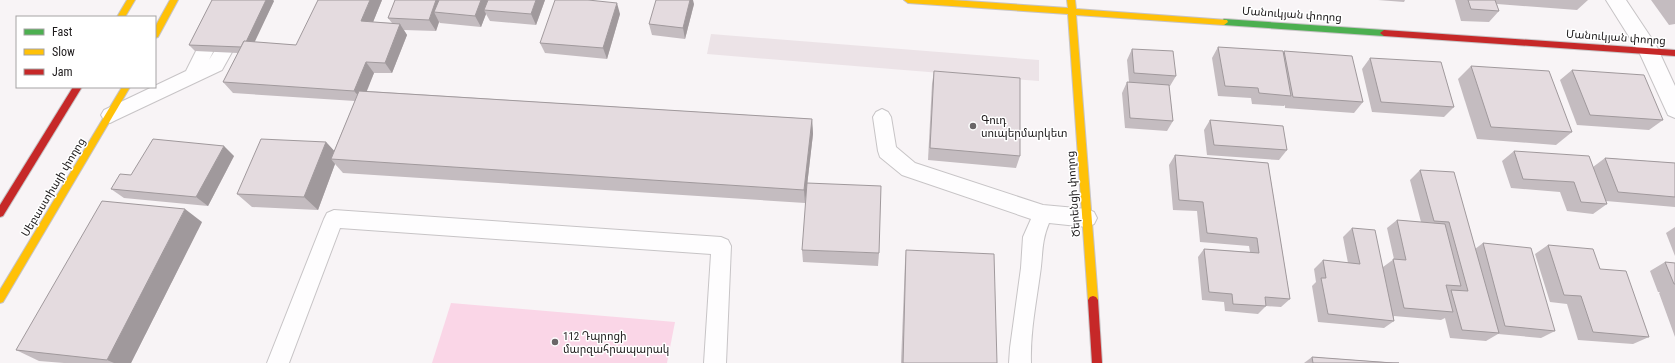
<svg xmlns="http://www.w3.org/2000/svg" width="1675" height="363" viewBox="0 0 1675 363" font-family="'Roboto Condensed','Noto Sans Armenian',sans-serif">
  <rect width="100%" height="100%" fill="#f8f4f6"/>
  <path fill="#ece3e7" d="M711 34 1039 60V81L707 54Z"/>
  <path fill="#fad6e7" d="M451 303 675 322 667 363H432Z"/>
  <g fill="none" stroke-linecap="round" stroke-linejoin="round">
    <defs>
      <g id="lane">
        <path d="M204 45 210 47 213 52 209 60 217 47 223 45 229 47 232 52 222 70 116 120 110 123 104 120 101 115 104 110 186 71 198 47Z"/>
        <path d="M882 109 888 112 891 117 896 147 915 163 1043 205 1087 209 1094 212 1097 218 1094 224 1087 227 1049 223C1041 242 1043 255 1040 274 1036 304 1030 333 1031 363H1009L1010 348 1021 268 1023 237 1031 219 902 175 880 157 878 151 873 117 876 112Z"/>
        <path d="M334 210 721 237 728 240 731 246 726 363H704L711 254 340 228 289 363H267L324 219 327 213Z"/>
      </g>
      <path id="street" d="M1606 0H1626L1656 45 1675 86V118L1668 115 1640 54Z"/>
      <path id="fast" d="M1224 19 1384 30 1388 33 1384 36 1224 25 1220 22Z"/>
      <g id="slow">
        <path d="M127 0H135L125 17H117Z"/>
        <path d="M170 0H178L158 37 155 38V27Z"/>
        <path d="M904 0H952L1068 8 1067 0H1075L1076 9 1227 20 1228 22 1224 25 1076 15 1098 300 1096 303 1093 304 1090 303 1088 300 1068 14 908 3Z"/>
        <path d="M122 87H130L3 302 0 303V290Z"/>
      </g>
      <g id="jam">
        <path d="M1384 30 1675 50V56L1384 36 1380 33Z"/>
        <path d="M73 87H82L3 216 0 217V205Z"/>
        <path d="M1093 296 1096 297 1098 300 1102 363H1092L1088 300 1090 297Z"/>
      </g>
    </defs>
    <use href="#lane" stroke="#c7c4c6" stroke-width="2"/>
    <use href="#street" stroke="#c7c4c6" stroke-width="2"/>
    <use href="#fast" stroke="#c7c4c6" stroke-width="2"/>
    <use href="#slow" stroke="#c7c4c6" stroke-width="2"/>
    <use href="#jam" stroke="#c7c4c6" stroke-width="2"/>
    <use href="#lane" fill="#fefdfe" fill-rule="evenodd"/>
    <use href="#street" fill="#fefdfe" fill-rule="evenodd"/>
    <use href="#fast" fill="#4caf50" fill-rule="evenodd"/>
    <use href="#slow" fill="#ffc107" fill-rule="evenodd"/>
    <use href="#jam" fill="#c62828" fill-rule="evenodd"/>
  </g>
  <g fill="#c4bcc0">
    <path d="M212 0H273L274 1 254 42 296 45 382 0 373 22 392 23 388 18 395 0H545L536 25 490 21 486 14 481 27 440 23 439 22 436 31 404 30 407 35 392 73H374L366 91 812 119 813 134 805 203 343 173 335 164 318 210 252 207 237 194 326 142 334 151 355 101 233 93 223 82 238 53 195 51 189 45Z"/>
    <path d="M1378 0H1405L1404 2Z"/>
    <path d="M1455 0H1588L1577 10 1497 4 1499 11 1489 22 1461 21Z"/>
    <path d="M1651 0H1675V24L1669 25Z"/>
    <path d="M694 4 685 39 652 35 649 24Z"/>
    <path d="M620 14 607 59 545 53 540 43Z"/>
    <path d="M1218 47 1283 53 1284 51 1363 102 1354 113 1285 108V105L1284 106 1252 104 1251 98 1218 96 1212 58Z"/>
    <path d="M1132 49 1176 76 1170 86H1169L1173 121 1167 131 1125 128 1122 93 1127 82H1129L1127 60Z"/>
    <path d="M1370 58 1454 107 1444 117 1372 112 1362 69Z"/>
    <path d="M1471 66 1572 132 1556 145 1477 139 1458 79Z"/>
    <path d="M1572 70 1663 120 1649 130 1577 125 1560 80Z"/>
    <path d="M934 71 1020 156 1016 168 928 160 932 84Z"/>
    <path d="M1210 120 1287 150 1279 160 1207 155 1204 130Z"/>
    <path d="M1514 151 1593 167 1605 158 1675 163V207L1606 201 1607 204 1593 214 1567 211 1560 192 1511 188 1502 161Z"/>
    <path d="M1175 155 1268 163 1290 299 1281 307 1266 306 1258 314 1225 311 1224 302 1202 300 1198 257 1204 249 1250 252 1249 246 1200 242 1197 211 1173 210 1169 165Z"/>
    <path d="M234 156 208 206 124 198 111 189Z"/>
    <path d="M1420 170 1475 249 1483 243 1555 331 1541 338 1498 334 1486 341 1450 338 1445 318 1441 320 1394 316V321L1384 328 1318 322 1312 286 1316 282 1314 269 1323 260 1348 263 1343 237 1352 228 1383 267 1394 259 1387 228 1397 220 1421 222 1410 180Z"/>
    <path d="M202 222 131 363H64L39 361 16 350Z"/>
    <path d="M1675 227V256L1666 233Z"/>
    <path d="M1548 245 1600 269 1649 337 1633 344 1578 340 1567 304 1550 302 1535 254Z"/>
    <path d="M802 250 879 253 878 266 803 262Z"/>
    <path d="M906 250 997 363H901L905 262Z"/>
    <path d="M1665 262 1675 263V337L1659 293 1660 292H1658L1650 271Z"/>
    <path d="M1312 357 1399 363H1304Z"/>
  </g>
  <g fill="#a0999c">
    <path d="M266 0H273L274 1 249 54 243 47Z"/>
    <path d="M370 0H382L369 32 361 21Z"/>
    <path d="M436 0H445L434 12 439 22 436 31 429 20Z"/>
    <path d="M481 0H489L484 10 486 14 481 27 475 16Z"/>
    <path d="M536 0H545L536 25 531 14Z"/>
    <path d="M690 0H693L694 4 685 39 683 28Z"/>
    <path d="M617 3 620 14 607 59 603 48Z"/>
    <path d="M400 24 407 35 392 73 385 63Z"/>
    <path d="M366 62 374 73 363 101 354 91Z"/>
    <path d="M812 119 813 134 805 203 804 190Z"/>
    <path d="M326 142 339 156 331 159 335 164 318 210 304 197Z"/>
    <path d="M224 146 234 156 208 206 196 197Z"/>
    <path d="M185 209 202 222 131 363H114L107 360Z"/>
  </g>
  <g fill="#e4dbdf" stroke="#a0999c">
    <path d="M212 0H266L246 42 244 41 241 47 189 45Z"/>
    <path d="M318 0H370L361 21 400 24 385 63 366 62 354 91 223 82 244 41 296 45Z"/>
    <path d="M395 0H436L429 20 388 18Z"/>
    <path d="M439 0H481L475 16 434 12Z"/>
    <path d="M488 0H536L531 14 484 10Z"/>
    <path d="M555 0H588L617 3 603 48 540 43Z"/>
    <path d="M656 0H690L683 28 649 24Z"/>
    <path d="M1468 0H1495L1499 11 1471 9Z"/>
    <path d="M1218 47 1283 51 1291 96 1259 93 1258 88 1225 86Z"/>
    <path d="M1132 49 1173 51 1176 76 1134 73Z"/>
    <path d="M1284 51 1352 56 1363 102 1293 97Z"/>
    <path d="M1370 58 1441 62 1454 107 1381 102Z"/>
    <path d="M1471 66 1549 71 1572 132 1491 127Z"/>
    <path d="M1572 70 1644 75 1663 120 1590 115Z"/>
    <path d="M934 71 1020 78V156L930 148Z"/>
    <path d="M1127 82 1169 85 1173 121 1130 118Z"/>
    <path d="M359 91 812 119 804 190 331 159Z"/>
    <path d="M1210 120 1283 126 1287 150 1214 145Z"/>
    <path d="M153 139 224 146 196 197 111 189 120 174 131 175Z"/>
    <path d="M261 139 326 142 304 197 237 194Z"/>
    <path d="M1514 151 1589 156 1607 204 1581 202 1574 182 1523 179Z"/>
    <path d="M1175 155 1268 163 1290 299 1265 297 1266 306 1233 304 1232 294 1209 292 1204 249 1259 253 1257 238 1207 233 1203 202 1179 200Z"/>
    <path d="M1605 158 1675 163V197L1618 192Z"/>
    <path d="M1420 170 1454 172 1499 333 1462 330 1451 290 1468 291 1449 222 1434 221Z"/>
    <path d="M807 183 881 186 879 253 802 250Z"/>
    <path d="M102 201 185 209 107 360 16 350Z"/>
    <path d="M1397 220 1445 224 1461 286 1446 285 1453 312 1404 308 1393 259 1406 260Z"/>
    <path d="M1352 228 1375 230 1394 321 1328 314 1321 278H1326L1323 260 1360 264Z"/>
    <path d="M1483 243 1531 248 1555 331 1505 326Z"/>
    <path d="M1548 245 1593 249 1600 269 1626 271 1649 337 1593 332 1581 296 1564 295Z"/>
    <path d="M906 250 994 254 997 363H903Z"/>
    <path d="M1665 262 1675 263V284H1674Z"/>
    <path d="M1312 357 1393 363H1399H1313Z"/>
  </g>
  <g fill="#6a6668" stroke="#fff" stroke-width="1.5">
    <circle cx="973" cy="126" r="4"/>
    <circle cx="555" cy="342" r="4"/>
  </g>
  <g text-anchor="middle" stroke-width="3" stroke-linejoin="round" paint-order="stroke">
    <g font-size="11" fill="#1d1a1b" stroke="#fff">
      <text transform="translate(1292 14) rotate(4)" y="4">Մանուկյան փողոց</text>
      <text transform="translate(1616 37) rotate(4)" y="4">Մանուկյան փողոց</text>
      <text transform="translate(53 187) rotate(-59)" y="4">Սեբաստիայի փողոց</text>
      <text transform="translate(1073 194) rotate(-94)" y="4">Ծերենցի փողոց</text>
    </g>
    <g font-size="11" fill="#1d1a1b" stroke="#fff" text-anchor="start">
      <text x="981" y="124">Գուդ<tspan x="981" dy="13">սուպերմարկետ</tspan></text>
      <text x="563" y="340">112 Դպրոցի<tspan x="563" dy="13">մարզահրապարակ</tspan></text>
    </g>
  </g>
  <rect x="16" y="16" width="140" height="72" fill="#ffffff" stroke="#a5a3a4"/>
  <rect x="24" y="29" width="20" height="6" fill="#4caf50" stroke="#a5a3a4"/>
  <text x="52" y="36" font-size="12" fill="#1d1a1b">Fast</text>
  <rect x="24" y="49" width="20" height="6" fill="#ffc107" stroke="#a5a3a4"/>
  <text x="52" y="56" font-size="12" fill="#1d1a1b">Slow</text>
  <rect x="24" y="69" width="20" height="6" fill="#c62828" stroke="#a5a3a4"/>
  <text x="52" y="76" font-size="12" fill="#1d1a1b">Jam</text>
</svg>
